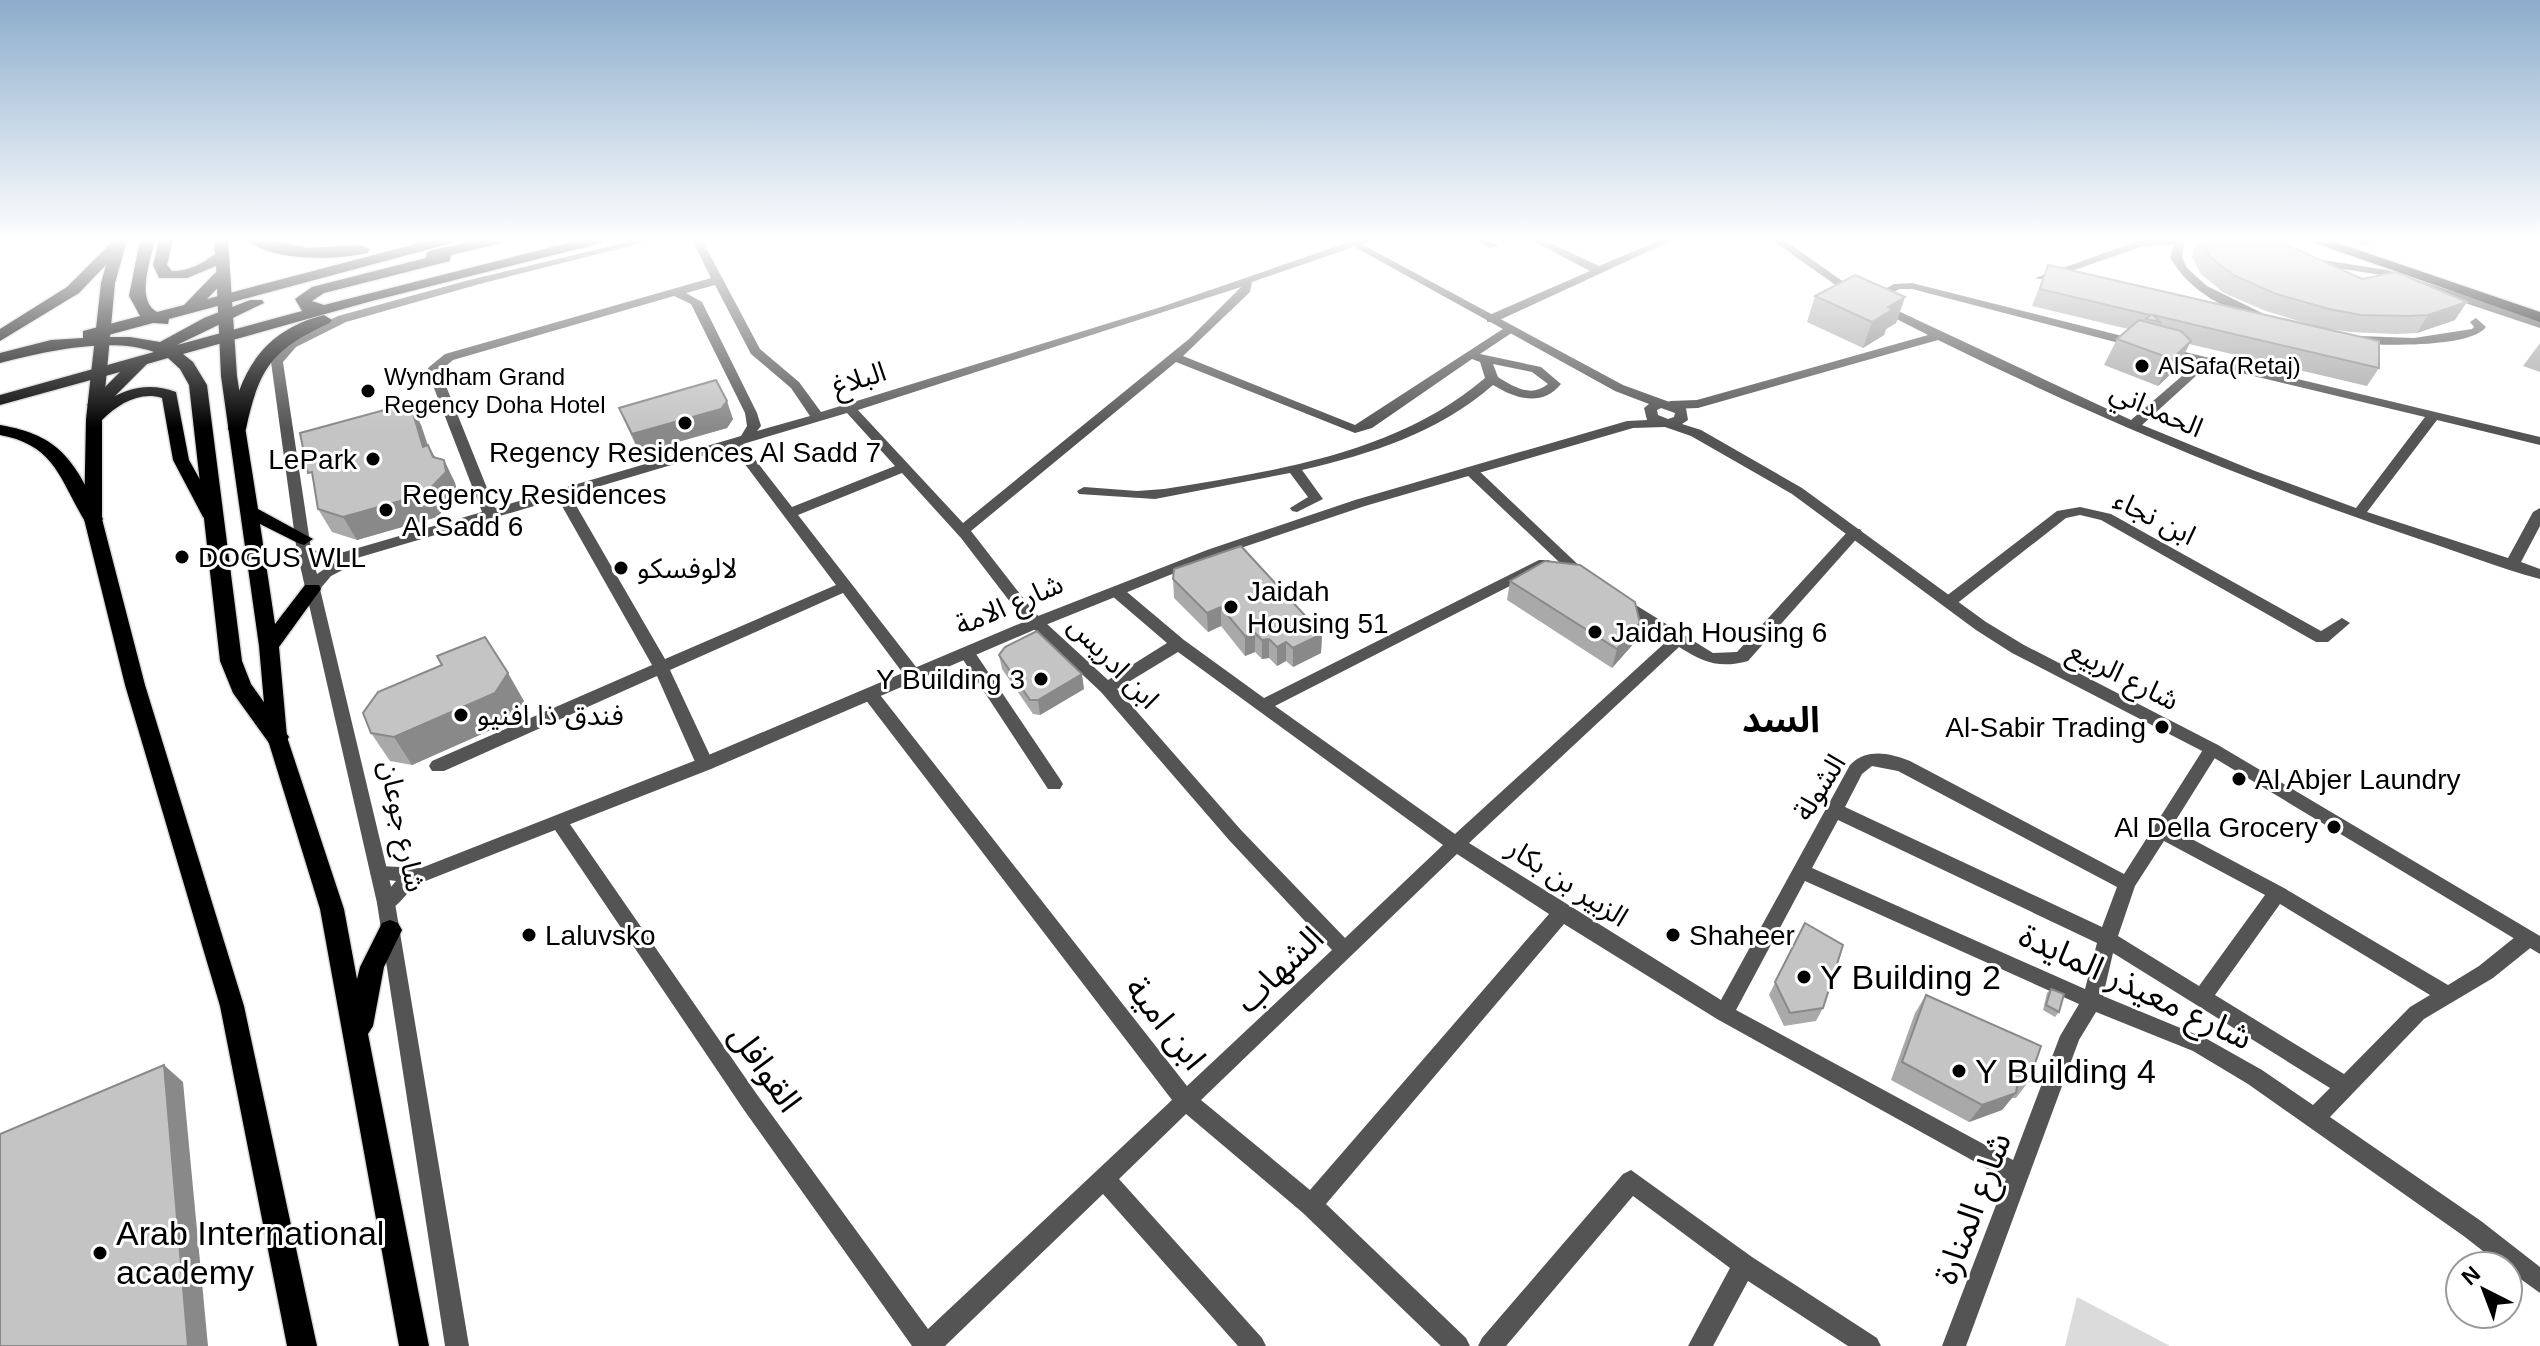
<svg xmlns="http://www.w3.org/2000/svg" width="2540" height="1346" viewBox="0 0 2540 1346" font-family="Helvetica,'Noto Sans Arabic',sans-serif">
  <rect width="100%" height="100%" fill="#fff"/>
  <path fill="#dbdbdb" d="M2077 1297 2170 1346H2065Z"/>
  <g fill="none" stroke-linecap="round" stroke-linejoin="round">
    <defs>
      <g id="primary">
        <path d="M113 240H127L115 283 104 402C127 388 149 382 176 392L189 460 221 517 212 523 203 517 173 460 162 398C140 391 118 404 102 420V519L145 685 244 1006 317 1346H287L220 1006 125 685 84 519 86 419 101 283Z"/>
        <path d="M159 240H173L167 265 172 271C189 271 202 264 215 254L214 240H228L237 376 258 509 313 539 304 545 298 543 260 524 275 624 305 585H319L321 589 279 647 287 737 344 909 357 979 360 967 382 923 390 920 398 923 402 930 384 967 373 1026 368 1034 429 1346H399L320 909 267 737 259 646 221 376 216 266 187 278H159L153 265Z"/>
      </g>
      <g id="trunk">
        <path d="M114 240H124L127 243 79 293 0 341V329L67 287Z"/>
        <path d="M140 240H155C151 260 135 300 157 312L184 305 215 273 221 271 229 276 207 299 431 240H455L452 243 169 319 168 324 153 323 101 337H130L160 342 204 318 250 300H262L264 303 177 345 302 311 295 299 312 287 426 258 427 252 432 250 479 240H505L502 243 451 255 450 261 324 293 312 301 324 305 580 240H604L601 243 368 302 183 354 193 362 207 385 242 661 251 684 289 737 285 743 277 746 269 743 233 693 220 661 189 385 180 369 168 358 147 364 102 409 96 410 87 405 120 372 0 405V395L154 352C111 336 43 352 0 363V353L51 340 83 338V331L140 316 129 296Z"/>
        <path d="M247 240H268L308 248 362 245 370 250 367 253C337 260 272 262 247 240Z"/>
        <path d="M2307 240H2329L2540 312V322Z"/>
        <path d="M324 315 332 320 330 323C272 349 259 368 246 429L243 433H231L228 429C241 371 262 331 324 315Z"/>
        <path d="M0 425C65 436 75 465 103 519L100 523H86C60 481 56 445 0 435Z"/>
      </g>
    </defs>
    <use href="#primary" stroke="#dbdbdb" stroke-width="3"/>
    <use href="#trunk" stroke="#dbdbdb" stroke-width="3"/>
    <g fill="#545454" fill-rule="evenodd">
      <path d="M636 240H653L476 285 346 322 296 347 283 362 311 549 323 553 344 552 482 512 427 370 429 367 445 354 711 278 692 240H702L760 349 799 382 821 412 1161 307 1355 240H1369L1368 242 1252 282 1250 292 1183 356 1355 425 1509 325 1513 326V332L1480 354 1541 367 1561 384C1542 407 1516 399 1493 385 1438 433 1371 454 1302 470L1323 499 1297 512 1292 511 1290 508 1308 497 1290 473 1155 499 1079 494 1077 491 1084 487 1137 491 1164 489C1275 471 1398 453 1485 378L1480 362 1472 359 1372 428 1355 433 1176 362 971 531 1034 612 1108 680 1167 643 1111 595 1108 591 1116 586 1121 587 1184 640 1264 698 1539 560H1549L1551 563 1549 566 1275 706 1455 834 1668 640 1616 607 1613 603 1616 599H1626L1713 653 1737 652 1850 529H1860L1862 532 1860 535 1748 661C1719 669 1703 662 1679 647L1469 843 1721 1000 1850 765C1867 748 1889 753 1910 761L2124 874 2206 745H2218L2220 749 2218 753 2171 828 2284 888 2448 985 2479 966 2520 933 2527 931 2534 933 2537 939 2534 945 2493 978 2424 1019 2330 1117 2481 1221 2540 1267V1293L2508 1270V1266H2502L2465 1237 2248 1084 2193 1051 2096 1012 2079 1040 1966 1346H1942L2006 1179 1717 1019 1564 924 1326 1204 1466 1338 1470 1346H1441L1303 1213 1186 1114 1119 1179 1262 1338 1266 1346H1238L1103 1194 945 1346H912L744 1110 553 827 550 822 553 817 559 815 565 817 758 1096 928 1329 1172 1100 865 699 863 695 865 691H877L1187 1086 1332 950 1229 840 1101 692 1024 620 961 538 902 473 798 515 920 672 922 676 920 680H908L843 593 670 670 714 764 711 769H699L696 764 657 676 444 771H432L429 766 432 761 652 665 558 499 357 558 356 563 331 576 320 589 395 903 469 1346H445L377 903 297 552 271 362 288 341 338 316 469 280ZM715 285 751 354 791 388 810 416 757 431 761 426 757 413 702 302 686 293ZM1241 287 1189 339 963 523 858 410ZM674 296 691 304 745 413 747 426 741 436 495 508 440 371 453 360ZM1493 364 1532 372 1548 384C1531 398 1514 387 1498 377ZM847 413 895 466 792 507 743 444ZM732 447 836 585 665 659 570 495ZM313 560 335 562 317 574ZM1178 652 1443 845 1345 938 1241 830 1117 689ZM1872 766 1898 771 2117 887 2102 927 1845 807 1862 774ZM1838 820 2097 943 2085 989 1812 868ZM2164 841 2265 895 2199 986 2118 936 2135 886ZM1457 854 1549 914 1310 1190 1201 1100ZM1805 881 2079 1004 2060 1036 2013 1160 1736 1010ZM2280 904 2430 995 2410 1007 2344 1074 2215 995ZM2113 953 2330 1088 2313 1105 2262 1070 2207 1039 2103 996Z"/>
      <path d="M1476 240H1489L1499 246 1489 248Z"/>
      <path d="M1531 240H1544L1599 266 1660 240H1673L1495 322H1487V316L1590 271Z"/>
      <path d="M1772 240H1784L1861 294 1851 296Z"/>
      <path d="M2150 240H2185L2182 257 2187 268 2207 286 2272 318 2266 322C2228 311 2190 293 2170 257L2174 244 2141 247 2045 280 2035 278 2135 242Z"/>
      <path d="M2356 240H2367L2371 244 2361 246Z"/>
      <path d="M2316 259 2387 270 2540 320V328L2381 275 2312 264 2310 262Z"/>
      <path d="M1912 283 2142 341 2144 344 2138 348 1912 289H1900L1872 302 1866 299 1894 284Z"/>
      <path d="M1879 302 2131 420 2197 363 2160 354 2158 351 2164 347 2540 437V445L2437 420 2367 512 2508 558 2533 512 2540 508V526L2521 562 2540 569V579C2499 568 2459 552 2419 539 2254 484 2094 417 1938 340L1698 408 1670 409 1664 405 1670 401 1697 400 1928 335 1875 308V304ZM2208 365 2425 417 2356 508 2255 471 2142 425Z"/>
      <path d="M2476 318 2486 327C2470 348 2386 345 2359 344L2353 340 2359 336 2414 338 2472 329 2474 327 2470 322Z"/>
      <path d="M1471 467 1476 468 1587 573 1589 576 1587 579H1577L1466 474 1464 471 1466 468Z"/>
      <path d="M2080 507 2111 514 2321 631 2342 618 2350 623 2328 642H2316L2101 520 2080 515 2066 518 1955 605H1945L1942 601 1945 597 2057 511Z"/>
      <path d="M966 647 972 648 1060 779 1063 784 1060 789H1048L958 652Z"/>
      <path d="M1631 1170 1752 1257 1877 1338 1881 1346H1848L1748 1281 1713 1346H1688L1730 1268 1633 1196 1506 1346H1478L1482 1338 1623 1174Z"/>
    </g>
    <path fill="#545454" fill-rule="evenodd" d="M1342 240H1354L1623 385 1686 408 1688 420 1682 424 1701 430 1802 488 1986 622 2024 645 2218 745 2540 936V954L2206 753 2012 653 1976 630 1792 494 1691 436 1665 427 1633 428 1365 506 1217 556 1043 626 711 769 428 880C422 883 416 885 411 890 401 899 394 914 379 908L377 903 396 881 373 878 370 873 373 868 379 866 421 868 699 759 1033 618 1207 550 1355 500 1627 421 1647 420 1644 408 1649 404 1615 391ZM1661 408 1675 413 1674 417 1668 419 1658 415 1657 410Z"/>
    <use href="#primary" fill="#000" fill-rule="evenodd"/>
    <use href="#trunk" fill="#000" fill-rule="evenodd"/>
  </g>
  <g fill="#a9a9a9">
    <path d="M2198 240H2282L2285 241 2284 243 2455 320 2417 333 2396 334 2350 332 2318 327 2266 311 2224 293 2201 274 2192 257Z"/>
    <path d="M2048 265 2379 368 2367 386 2189 344 2177 368 2158 386 2104 365 2117 339 2128 329 2032 306Z"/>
    <path d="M1815 296 1905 297 1896 323 1886 329 1884 335 1863 348 1807 322Z"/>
    <path d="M2540 343V372L2523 366Z"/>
    <path d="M410 403 421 425 428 445 435 457 444 460 455 483 458 495 437 517 357 540 332 532 318 509 314 482Z"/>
    <path d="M619 408 733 419 727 428 639 453Z"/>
    <path d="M1173 579 1322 634 1321 653 1293 667 1286 661 1277 666 1269 658 1262 659 1255 652 1245 656 1221 626 1208 632 1174 598Z"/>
    <path d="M1510 581 1640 623 1635 642 1612 668 1507 600Z"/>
    <path d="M999 655 1084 689 1040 715 1033 714 1002 669Z"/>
    <path d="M524 701 511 721 412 765 390 761 371 733Z"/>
    <path d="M1805 923 1823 1008 1816 1021 1784 1026 1769 995Z"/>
    <path d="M2051 989 2059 1012 2055 1017 2043 1010 2047 993Z"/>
    <path d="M1926 995 2029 1081 2016 1098H2012L2002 1110 1969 1122 1891 1080 1915 1013Z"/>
  </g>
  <g fill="#898989">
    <path d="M1905 297 1896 323 1886 329 1884 335 1863 348 1872 322 1888 307Z"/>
    <path d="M2467 302 2455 320 2417 333 2428 315Z"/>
    <path d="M2191 341 2177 368 2158 386 2172 359Z"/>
    <path d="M727 401 733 419 727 428 639 453 632 434Z"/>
    <path d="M410 403 421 425 435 469 423 447Z"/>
    <path d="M428 445 440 468 444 460 455 483 458 495 437 517 357 540 343 517 433 457Z"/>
    <path d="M1221 607V626L1208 632 1207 613Z"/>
    <path d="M1640 623 1635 642 1612 668 1617 649Z"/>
    <path d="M1255 633V652L1245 656V636Z"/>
    <path d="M1322 634 1321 653 1293 667V648Z"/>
    <path d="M1269 639V658L1262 659V640Z"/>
    <path d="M1286 642V661L1277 666V647Z"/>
    <path d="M508 673 524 701 511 721 412 765 394 737Z"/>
    <path d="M1082 674 1084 689 1040 715 1038 700Z"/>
    <path d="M164 1065 183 1082 208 1346H188Z"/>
    <path d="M2016 1093 2002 1110 1969 1122 1982 1105Z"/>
  </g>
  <g fill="#c4c4c4" stroke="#898989" stroke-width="2">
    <path d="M2201 240H2282L2285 241 2283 243 2362 279 2396 272 2467 302 2428 315 2408 316 2361 315 2329 309 2276 294 2233 275 2210 257Z"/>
    <path d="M2048 265 2379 341V368L2153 315 2160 322 2146 319 2150 315 2040 289Z"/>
    <path d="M1855 275 1905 297 1888 307 1893 309 1872 322 1815 296Z"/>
    <path d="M2139 320 2181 331 2191 341 2172 359 2117 339Z"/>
    <path d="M716 380 727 401 721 409 632 434 619 408Z"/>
    <path d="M410 403 423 447 428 445 433 457 444 460 446 472 425 494 343 517 318 509 312 472 308 473 300 433Z"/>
    <path d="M1241 546 1322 634 1293 648 1286 642 1277 647 1269 639 1262 640 1255 633 1245 636 1221 607 1207 613 1173 579 1174 569Z"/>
    <path d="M1545 561 1580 565 1635 602 1640 623 1617 649 1510 581Z"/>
    <path d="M1037 631 1082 674 1038 700H1030L999 655 1005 647Z"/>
    <path d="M485 637 508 673 495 693 394 737 371 733 363 713 378 692 442 665 437 656Z"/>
    <path d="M1805 923 1843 945 1823 1008 1790 1013 1775 982Z"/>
    <path d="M2051 989 2064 994 2059 1012 2046 1005Z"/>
    <path d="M1926 995 2041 1046 2029 1081 2018 1080 2016 1093 1982 1105 1902 1062Z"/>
    <path d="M164 1065 188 1346H0V1134Z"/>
  </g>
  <linearGradient id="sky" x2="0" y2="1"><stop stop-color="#8cadcc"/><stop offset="0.56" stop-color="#fff"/><stop offset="1" stop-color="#fff" stop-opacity="0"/></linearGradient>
  <rect width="2540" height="428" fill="url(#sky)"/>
  <g fill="#000" stroke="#fff" stroke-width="3">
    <circle cx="2142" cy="366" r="8"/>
    <circle cx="368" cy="391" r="8"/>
    <circle cx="685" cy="423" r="8"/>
    <circle cx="373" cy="459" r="8"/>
    <circle cx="386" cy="510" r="8"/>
    <circle cx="182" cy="557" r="8"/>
    <circle cx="621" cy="568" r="8"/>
    <circle cx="1231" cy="607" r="8"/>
    <circle cx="1595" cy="632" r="8"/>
    <circle cx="1041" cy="679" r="8"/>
    <circle cx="461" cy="715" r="8"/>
    <circle cx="2162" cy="727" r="8"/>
    <circle cx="2239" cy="779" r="8"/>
    <circle cx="2334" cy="827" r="8"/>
    <circle cx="529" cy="935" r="8"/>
    <circle cx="1673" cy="935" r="8"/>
    <circle cx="1804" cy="977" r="8"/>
    <circle cx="1959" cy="1071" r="8"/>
    <circle cx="100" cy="1253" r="8"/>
  </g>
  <g text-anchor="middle" stroke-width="6" stroke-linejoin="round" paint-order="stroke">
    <g font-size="24" fill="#000" stroke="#fff" text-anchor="start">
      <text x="2158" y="374">AlSafa(Retaj)</text>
      <text x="384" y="385">Wyndham Grand<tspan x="384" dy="28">Regency Doha Hotel</tspan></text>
    </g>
    <g font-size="28" fill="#000" stroke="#fff">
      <text transform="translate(859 378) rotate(-17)" y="10">البلاغ</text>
      <text transform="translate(2157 409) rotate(24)" y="10">الحمداني</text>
      <text transform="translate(2155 517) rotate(27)" y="10">ابن نجاء</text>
      <text transform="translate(1009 604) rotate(-23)" y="10">شارع الامة</text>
      <text transform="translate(1114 662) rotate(46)" y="10">ابن ادريس</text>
      <text transform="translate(2124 675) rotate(27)" y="10">شارع الربيع</text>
      <text transform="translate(1819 787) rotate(-58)" y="10">الشولة</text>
      <text transform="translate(403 826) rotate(78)" y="10">شارع جوعان</text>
      <text transform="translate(1568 882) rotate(33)" y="10">الزبير بن بكار</text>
    </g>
    <g font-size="28" fill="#000" stroke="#fff" text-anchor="start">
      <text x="685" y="462" text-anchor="middle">Regency Residences Al Sadd 7</text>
      <text x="357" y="469" text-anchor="end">LePark</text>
      <text x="402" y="504">Regency Residences<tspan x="402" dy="32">Al Sadd 6</tspan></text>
      <text x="198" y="567">DOGUS WLL</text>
      <text x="637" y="578">لالوفسكو</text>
      <text x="1247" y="601">Jaidah<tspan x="1247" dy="32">Housing 51</tspan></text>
      <text x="1611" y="642">Jaidah Housing 6</text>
      <text x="1025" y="689" text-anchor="end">Y Building 3</text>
      <text x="477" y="725">فندق ذا افنيو</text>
      <text x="2146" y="737" text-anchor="end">Al-Sabir Trading</text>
      <text x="2255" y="789">Al Abjer Laundry</text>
      <text x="2318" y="837" text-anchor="end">Al Della Grocery</text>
      <text x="545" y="945">Laluvsko</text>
      <text x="1689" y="945">Shaheer</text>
    </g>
    <g font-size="34" fill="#000" stroke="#fff">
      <text transform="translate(1279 969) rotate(-44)" y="12">الشهاب</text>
      <text transform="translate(2136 986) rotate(25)" y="12">شارع معيذر المايدة</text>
      <text transform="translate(1166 1023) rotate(52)" y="12">ابن امية</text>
      <text transform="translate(766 1068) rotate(55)" y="12">القوافل</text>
      <text transform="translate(1972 1208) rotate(-69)" y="12">شارع المنارة</text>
    </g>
    <g font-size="34" fill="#000" stroke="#fff" text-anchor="start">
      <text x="1820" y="989">Y Building 2</text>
      <text x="1975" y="1083">Y Building 4</text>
      <text x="116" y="1245">Arab International<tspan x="116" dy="39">academy</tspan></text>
    </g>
    <g font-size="36" font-weight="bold" fill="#000" stroke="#fff">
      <text x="1781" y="732">السد</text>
    </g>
  </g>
  <g transform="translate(2484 1290) rotate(318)"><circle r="38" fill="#ffffff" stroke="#999999" stroke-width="2"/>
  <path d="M0-6L14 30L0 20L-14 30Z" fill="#000000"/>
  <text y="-12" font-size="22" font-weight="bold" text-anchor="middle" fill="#000000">N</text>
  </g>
</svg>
